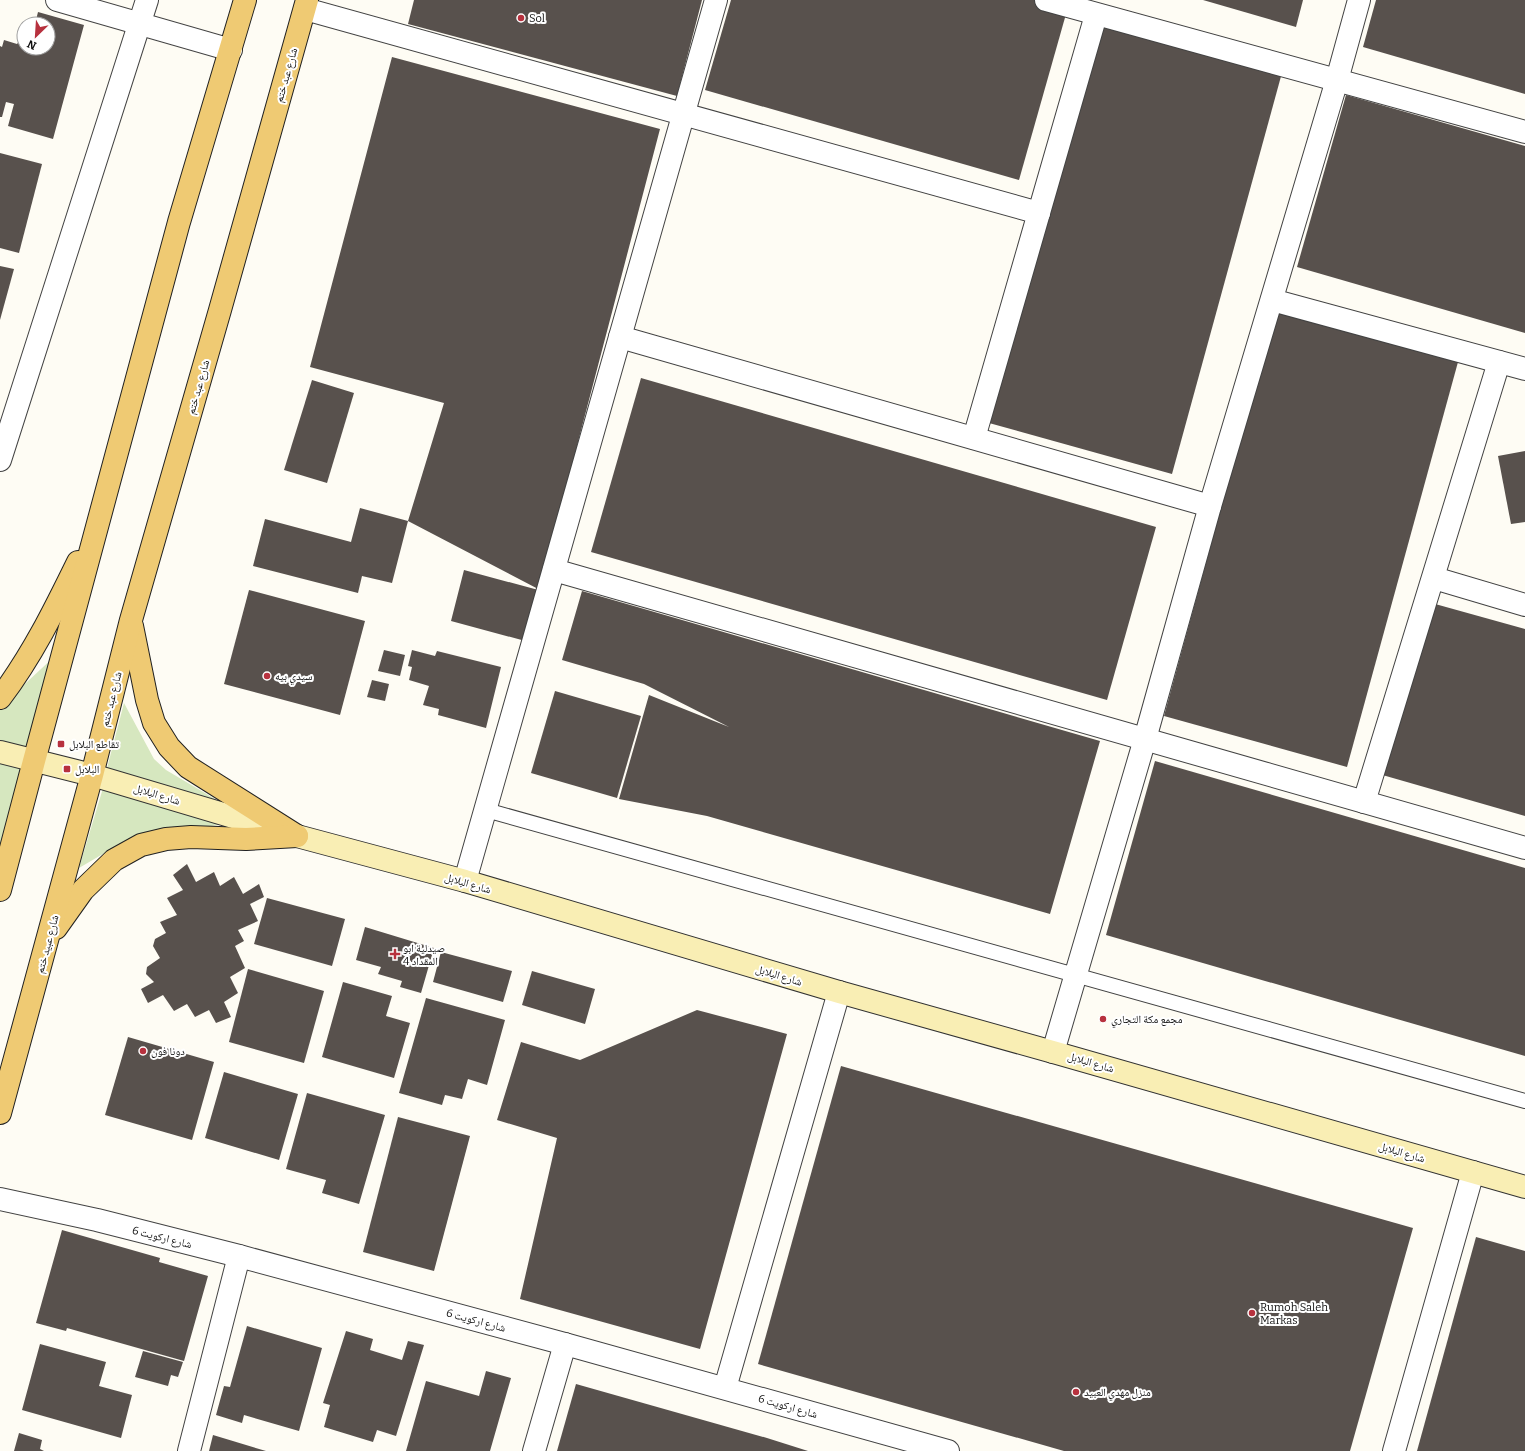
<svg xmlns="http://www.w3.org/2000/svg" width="1525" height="1451" viewBox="0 0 1525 1451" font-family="Bitter,'Noto Naskh Arabic',serif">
  <rect width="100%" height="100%" fill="#fefcf4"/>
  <g fill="#d6e7bf">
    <path d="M55 656 30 749 0 743V707Z"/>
    <path d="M124 703 154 759 166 770 237 812 106 772Z"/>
    <path d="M0 761 24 767 0 851Z"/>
    <path d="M103 788 231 823 185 830 113 848 79 868Z"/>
  </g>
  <g fill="#58514d">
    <path d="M414 0H702L677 96 408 24Z"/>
    <path d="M731 0H1042L1068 7 1019 180 705 90Z"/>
    <path d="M1203 0H1303L1296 27Z"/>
    <path d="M1376 0H1525V94L1363 47Z"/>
    <path d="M38 12 84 25 53 139 8 126 14 104 6 102 2 117H0V46L2 47 4 40 17 44 21 39 24 40V48H48V24H35Z"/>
    <path d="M1100 19 1283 69 1172 474 989 423Z"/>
    <path d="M392 57 660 129 579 438 542 591 529 642 451 621 464 570 542 591 408 521 444 403 310 367Z"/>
    <path d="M1346 95 1525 146V333L1297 267Z"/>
    <path d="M0 153 42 164 19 253 0 248Z"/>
    <path d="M0 266 14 269 0 320Z"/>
    <path d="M1275 311 1458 362 1347 767 1164 716Z"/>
    <path d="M641 378 1156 527 1107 700 591 552Z"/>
    <path d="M312 380 354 393 327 483 284 470Z"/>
    <path d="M1525 451V522L1511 524 1498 456Z"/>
    <path d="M360 508 408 521 392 583 362 576 358 593 253 566 265 519 351 542Z"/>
    <path d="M249 590 365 621 340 715 224 684Z"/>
    <path d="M582 591 1100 741 1050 914 707 816 619 799 649 695 729 727 644 684 562 660Z"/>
    <path d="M1428 602 1525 629V816L1379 774Z"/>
    <path d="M384 650 405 655 400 676 378 671Z"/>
    <path d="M412 650 435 656 437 651 501 667 486 728 438 715 439 709 423 705 429 686 409 680 412 667 408 666Z"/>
    <path d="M372 680 389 684 385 701 367 697Z"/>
    <path d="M555 691 641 716 617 798 531 773Z"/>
    <path d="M1155 761 1525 868V1056L1106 935Z"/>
    <path d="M187 864 196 882 214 872 220 886 234 877 243 894 259 884 264 897 250 904 258 921 238 930 244 941 235 946 245 968 230 977 238 993 224 1002 231 1017 216 1023 209 1010 195 1017 187 1004 174 1011 163 995 148 1003 141 989 154 982 146 974 147 967 160 958 153 946 155 939 166 933 160 922 177 915 167 898 183 890 173 875Z"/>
    <path d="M267 898 345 919 332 966 254 944Z"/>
    <path d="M365 927 434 948 421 993 400 987 402 981 378 974 381 967 356 960Z"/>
    <path d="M441 952 512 971 503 1002 433 982Z"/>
    <path d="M248 969 324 991 304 1063 229 1042Z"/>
    <path d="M532 971 595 989 585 1024 522 1005Z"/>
    <path d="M343 982 392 996 386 1016 410 1023 394 1078 322 1057Z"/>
    <path d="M426 998 505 1020 487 1085 468 1079 462 1099 445 1095 442 1105 399 1093Z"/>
    <path d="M697 1010 787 1034 700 1349 520 1299 557 1138 497 1120 521 1042 580 1060Z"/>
    <path d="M128 1037 214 1062 192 1140 105 1115Z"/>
    <path d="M841 1066 1413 1228 1350 1451H1064L758 1364Z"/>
    <path d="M224 1072 298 1094 279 1160 205 1138Z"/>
    <path d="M307 1093 385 1115 359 1204 322 1193 326 1180 286 1169Z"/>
    <path d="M398 1117 470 1136 434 1271 363 1252Z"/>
    <path d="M62 1230 160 1258 159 1262 208 1276 184 1361 67 1328 66 1331 36 1323Z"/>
    <path d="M1476 1237 1525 1251V1451H1417Z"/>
    <path d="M247 1326 322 1348 299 1431 244 1415 242 1423 216 1415 224 1386 230 1387Z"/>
    <path d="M346 1331 373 1339 370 1350 402 1360 408 1341 424 1345 396 1436 377 1430 373 1442 324 1427 330 1405 323 1403Z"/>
    <path d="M40 1344 106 1362 99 1386 132 1395 121 1438 22 1410Z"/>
    <path d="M143 1351 183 1362 178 1377 171 1375 168 1386 135 1377Z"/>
    <path d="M486 1371 511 1378 490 1451H406L426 1381 479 1396Z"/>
    <path d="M576 1384 767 1438 808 1451H557Z"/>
    <path d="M19 1433 42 1440 40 1449 44 1451H14Z"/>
    <path d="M213 1435 266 1451H209Z"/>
  </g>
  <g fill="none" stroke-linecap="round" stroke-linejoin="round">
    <defs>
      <path id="lane" d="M486 810 1525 1101"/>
      <g id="street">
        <path d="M57 0 231 50"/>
        <path d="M1046 0 1525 132"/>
        <path d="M305 9 1039 213"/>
        <path d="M1272 300 1525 369"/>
        <path d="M620 337 1210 506"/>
        <path d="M974 438 1096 15"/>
        <path d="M0 460 147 0"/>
        <path d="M554 570 1525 848"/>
        <path d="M1434 578 1525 605"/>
        <path d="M1364 802 1499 362"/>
        <path d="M465 881 716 0"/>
        <path d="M1053 1052 1145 739 1210 506 1337 80 1359 0"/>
        <path d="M0 1199 97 1220 239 1256 565 1344 948 1451"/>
        <path d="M725 1388 839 992"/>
        <path d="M189 1451 239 1256"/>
        <path d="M534 1451 565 1344"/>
        <path d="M1394 1451 1473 1172"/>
      </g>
      <path id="secondary" d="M0 752 92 775 297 836 465 881 839 992 1053 1052 1525 1187"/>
      <g id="primary">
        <path d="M132 626 147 700 154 723 169 747 188 767 297 836"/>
        <path d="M0 698C32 656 55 609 78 562"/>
        <path d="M0 890 34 761 179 222 245 0"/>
        <path d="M56 928 83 890 114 860 141 845 166 839 191 837 246 839 297 836"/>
        <path d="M0 1113 92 775 131 620 220 310 307 0"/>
      </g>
    </defs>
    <use href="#lane" stroke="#434343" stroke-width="16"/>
    <use href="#street" stroke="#434343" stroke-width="24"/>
    <use href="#secondary" stroke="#323232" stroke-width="24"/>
    <use href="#primary" stroke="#212121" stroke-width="24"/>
    <use href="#lane" stroke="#fff" stroke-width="14"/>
    <use href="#street" stroke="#fff" stroke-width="22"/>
    <use href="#secondary" stroke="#f9eeb4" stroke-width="22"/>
    <use href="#primary" stroke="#efca73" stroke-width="22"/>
  </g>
  <g fill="#b7313e" stroke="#fff" stroke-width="1.5">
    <circle cx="521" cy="18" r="4"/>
    <circle cx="267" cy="676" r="4"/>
    <rect x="57" y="740" width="8" height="8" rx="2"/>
    <rect x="63" y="765" width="8" height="8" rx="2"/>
    <path d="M393 948h4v4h4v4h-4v4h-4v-4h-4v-4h4z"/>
    <circle cx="1103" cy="1019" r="4"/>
    <circle cx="143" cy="1051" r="4"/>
    <circle cx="1252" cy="1313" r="4"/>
    <circle cx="1076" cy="1392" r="4"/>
  </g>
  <g text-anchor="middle" stroke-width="4" stroke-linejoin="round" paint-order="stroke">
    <g font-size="11" fill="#101010" stroke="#fff" text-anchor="start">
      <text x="529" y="22">Sol</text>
      <text x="275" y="680">سيدي بيه</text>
      <text x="69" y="748">تقاطع البلابل</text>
      <text x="75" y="773">البلابل</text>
      <text x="403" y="952">صيدلية ابو<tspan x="403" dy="13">المقداد 4</tspan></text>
      <text x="1111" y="1023">مجمع مكة التجاري</text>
      <text x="151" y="1055">دونا فون</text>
      <text x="1260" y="1311">Rumoh Saleh<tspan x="1260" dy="13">Markas</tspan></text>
      <text x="1084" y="1396">منزل مهدي العبيد</text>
    </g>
    <g font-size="11" fill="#101010" stroke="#fff">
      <text transform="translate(286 75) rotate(-74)" y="4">شارع عبد ختم</text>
      <text transform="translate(198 387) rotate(-74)" y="4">شارع عبد ختم</text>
      <text transform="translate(111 699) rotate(-76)" y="4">شارع عبد ختم</text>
      <text transform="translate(157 794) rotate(17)" y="4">شارع البلابل</text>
      <text transform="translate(468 883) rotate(16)" y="4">شارع البلابل</text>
      <text transform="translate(47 944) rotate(-75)" y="4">شارع عبيد ختم</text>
      <text transform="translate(779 975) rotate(17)" y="4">شارع البلابل</text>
      <text transform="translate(1091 1062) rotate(16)" y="4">شارع البلابل</text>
      <text transform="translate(1402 1152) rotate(16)" y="4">شارع البلابل</text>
      <text transform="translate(162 1237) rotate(14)" y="4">شارع اركويت 6</text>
      <text transform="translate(476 1320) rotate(15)" y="4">شارع اركويت 6</text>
      <text transform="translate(788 1406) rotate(16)" y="4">شارع اركويت 6</text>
    </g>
  </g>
  <g transform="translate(36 36) rotate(205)"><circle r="19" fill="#ffffff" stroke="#9f9f9f"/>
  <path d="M0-3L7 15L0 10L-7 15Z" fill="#b7313e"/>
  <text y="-6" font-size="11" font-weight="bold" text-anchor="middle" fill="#101010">N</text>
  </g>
</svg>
